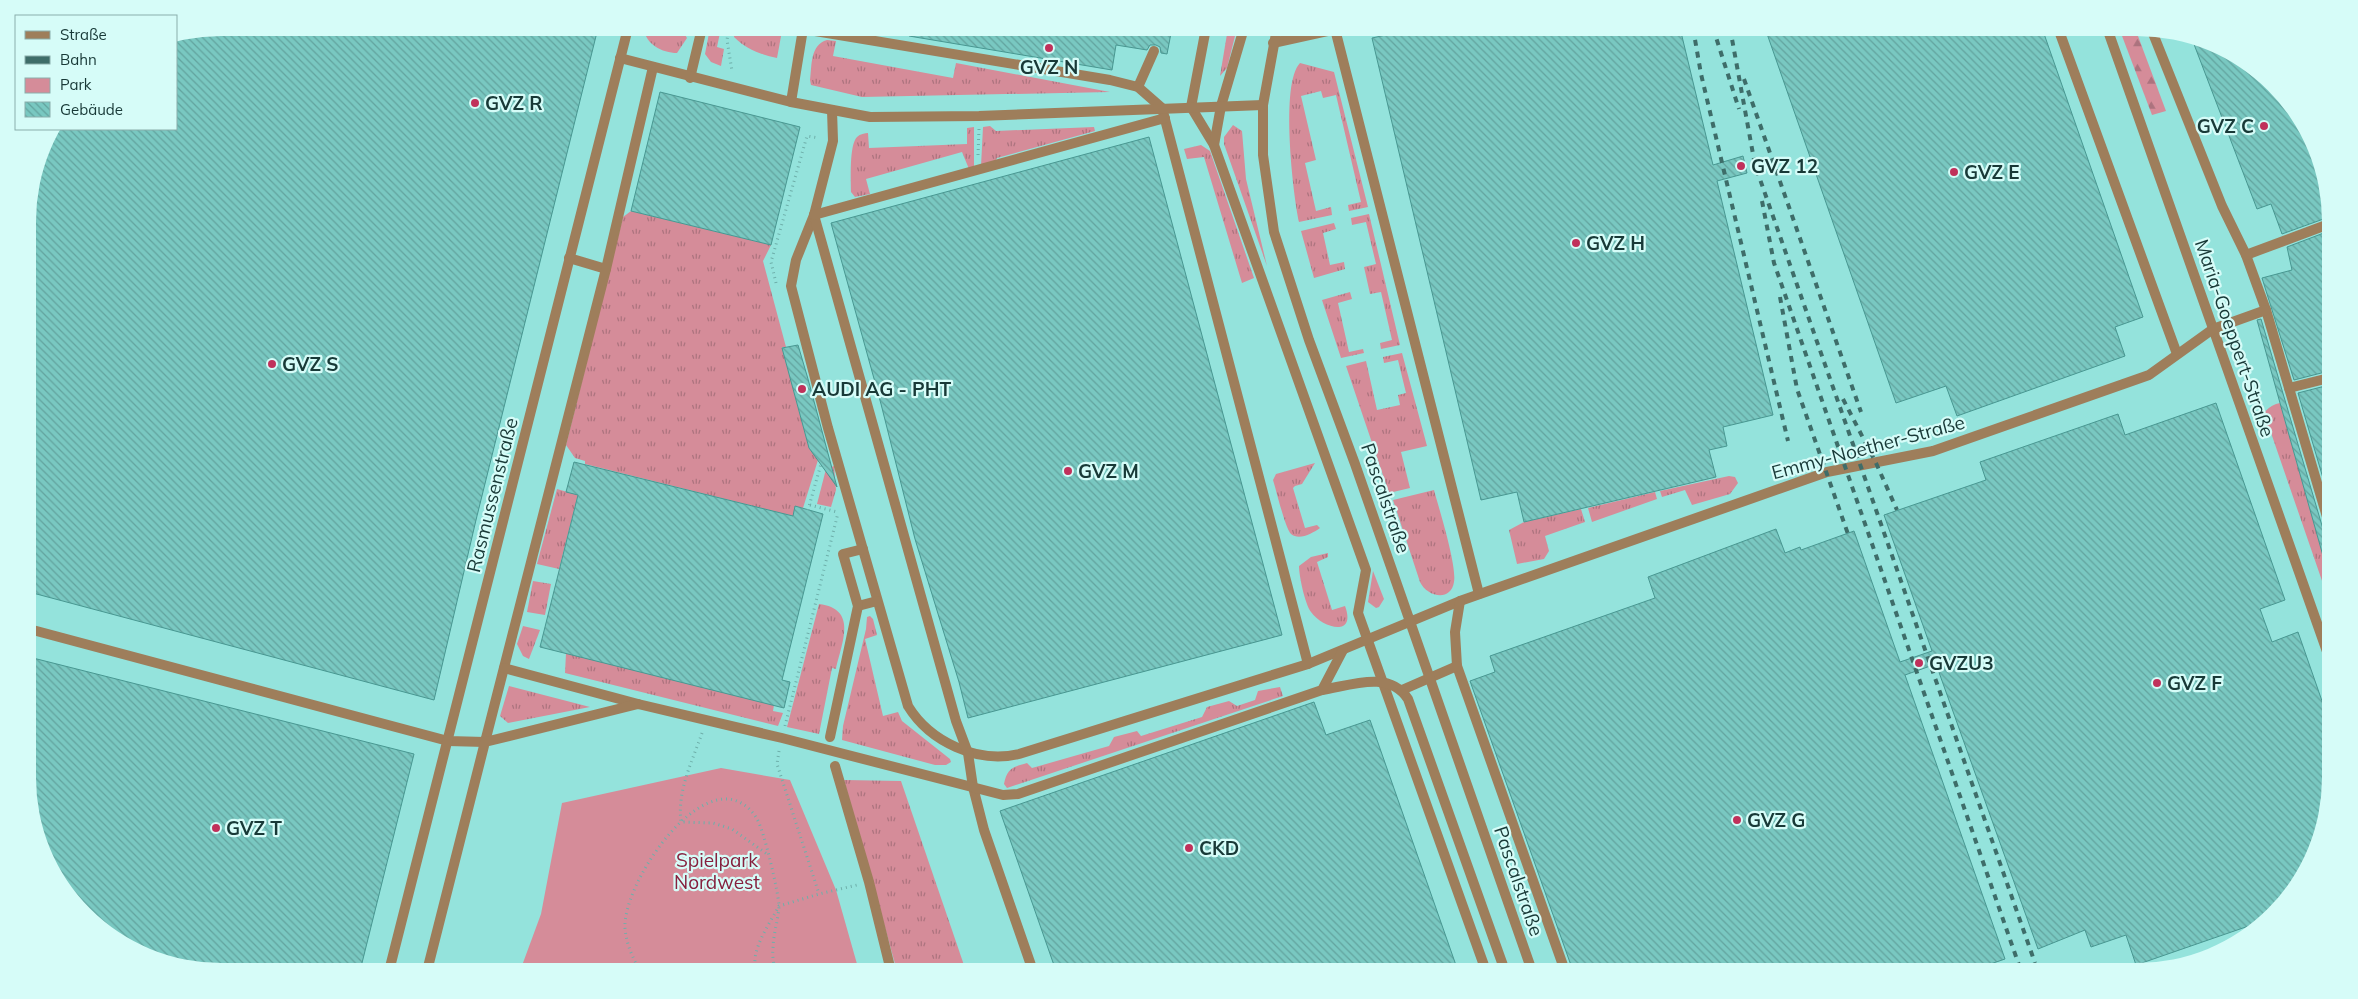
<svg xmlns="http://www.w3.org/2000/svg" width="2358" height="999" viewBox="0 0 2358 999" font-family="Mulish,sans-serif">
  <defs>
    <pattern id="grass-tufts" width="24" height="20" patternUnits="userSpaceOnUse" patternTransform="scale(1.25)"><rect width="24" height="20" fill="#d58c99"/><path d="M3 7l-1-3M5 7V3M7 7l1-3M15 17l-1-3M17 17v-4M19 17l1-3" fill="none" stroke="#ac737e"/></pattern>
    <pattern id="forest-firs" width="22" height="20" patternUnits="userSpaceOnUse" patternTransform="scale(1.25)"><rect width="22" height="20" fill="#d58c99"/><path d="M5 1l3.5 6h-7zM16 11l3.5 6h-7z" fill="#ac737e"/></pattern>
    <pattern id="building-back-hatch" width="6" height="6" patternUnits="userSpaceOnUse" patternTransform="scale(1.25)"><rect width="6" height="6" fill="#79c8c1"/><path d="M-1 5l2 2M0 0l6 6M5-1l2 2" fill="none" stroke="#62a39e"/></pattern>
  </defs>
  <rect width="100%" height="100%" fill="#94e3dc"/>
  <g fill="url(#grass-tufts)">
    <path d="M644 28H681L687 38 677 53C662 53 645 44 644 28Z"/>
    <path d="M710 28H721L717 47 724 49 721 66 711 62 705 54Z"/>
    <path d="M735 28H771L782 31 777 58C760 54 747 50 734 37Z"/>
    <path d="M1228 28H1237L1227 68 1220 76Z"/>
    <path d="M827 40 836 41 833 56 953 78 956 63 1110 92 862 97 811 85 810 80C812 65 810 45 827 40Z"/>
    <path d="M1300 63 1334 72 1368 207 1349 211 1348 205 1361 202 1336 95 1323 98 1321 91 1301 96 1316 160 1305 163 1316 211 1331 207 1332 215 1299 222C1293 194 1280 83 1300 63Z"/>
    <path d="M1233 125 1242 131 1246 179 1267 266 1224 144V137Z"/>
    <path d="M990 126 996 131 1094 127 1095 131 997 158 994 163 981 166 983 127Z"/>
    <path d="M974 127V168L969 169 962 152 866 179 870 194 855 197 851 192C851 180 849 145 857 137 860 134 865 133 868 133L869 148 967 144V128Z"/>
    <path d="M1201 145 1210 151 1254 278 1242 283 1204 157 1187 159 1184 149Z"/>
    <path d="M631 211 771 245 763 261 786 347H782L809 448 818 460 803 508 795 507 793 516 585 464V461L575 458 566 445 623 217Z"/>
    <path d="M1369 214 1400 345 1381 349 1380 343 1392 340 1381 292 1370 294 1364 267 1376 264 1366 222 1352 225 1351 218Z"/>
    <path d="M1334 223 1336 229 1323 233 1330 265 1344 262 1345 269 1314 278 1301 231Z"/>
    <path d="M1350 292 1352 299 1338 303 1349 352 1363 349 1364 353 1341 358 1322 300Z"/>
    <path d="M1402 353 1427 446 1401 452 1410 488 1389 493 1346 366 1366 361 1377 410 1400 405 1398 395 1406 393 1398 360 1384 363 1383 357Z"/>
    <path d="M2280 403 2330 579V604L2270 430 2261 432C2257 418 2267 405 2280 403Z"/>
    <path d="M1315 463 1302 484 1295 486 1293 488 1305 528 1317 525 1320 528C1313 533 1299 541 1291 534 1285 528 1276 489 1273 480L1276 474Z"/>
    <path d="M834 466 836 490 831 507 817 504 826 469Z"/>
    <path d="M1729 476 1735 477 1738 483 1730 494 1692 505 1685 490 1662 497 1660 491Z"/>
    <path d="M557 489 578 495 559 569 537 564Z"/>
    <path d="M1434 490C1439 509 1457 565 1454 582 1451 602 1427 597 1420 582L1393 500Z"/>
    <path d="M1655 492 1657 499 1592 522 1588 508Z"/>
    <path d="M1581 509 1585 522 1545 536 1549 551 1544 559 1517 564 1509 530 1524 522Z"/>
    <path d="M1328 553V557L1317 562 1332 610 1345 606C1357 638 1322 628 1311 612 1305 604 1299 576 1299 566L1311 557Z"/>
    <path d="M1373 571 1384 599 1379 607 1376 608 1368 602Z"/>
    <path d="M533 581 551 584 545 615 527 612Z"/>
    <path d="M819 604C858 609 842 642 836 669L832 668 819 734 787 727Z"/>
    <path d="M870 616 873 619 877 635 865 639 883 716 898 712 902 721 950 759 951 762 946 765H935L842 740 843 726 866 629 867 617Z"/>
    <path d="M523 626 540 630 529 659 523 656 517 644Z"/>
    <path d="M566 653 774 705 773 711 783 713 778 726 565 673Z"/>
    <path d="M509 686 590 707 508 723 500 716Z"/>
    <path d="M1280 687 1283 696 1007 788 1004 784C1007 768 1013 767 1027 763L1032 768 1109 746 1114 737 1137 731 1141 736 1202 717 1207 707 1229 701 1237 706 1255 700 1258 691Z"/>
    <path d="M844 780 901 781 966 971H897Z"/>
  </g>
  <path fill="url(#forest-firs)" d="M2119 28H2135L2166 111 2152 115Z"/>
  <path fill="#d58c99" d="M721 768 790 780 836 890 859 971H520L541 914 562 803Z"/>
  <g fill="url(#building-back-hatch)" stroke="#489791">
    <path d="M222 28H598L476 520 434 700 29 592 28 209 48 135 53 129H176V36Z"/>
    <path d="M910 28H1172L1167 54 1161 53 1160 47 1156 45H1150L1147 50 1116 45 1112 70 909 36Z"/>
    <path d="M1418 28H1680L1713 165 1743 156 1747 173 1717 181 1773 415 1723 427 1727 446 1709 450 1716 477 1524 522 1517 492 1481 500 1372 38Z"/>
    <path d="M1765 28H2042L2143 317 2115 327 2125 356 1957 416 1946 386 1896 403Z"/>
    <path d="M2192 39 2210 42 2254 67 2291 104 2316 148 2329 196V217L2282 234 2271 204 2257 209Z"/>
    <path d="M660 92 800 127 771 245 631 211Z"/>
    <path d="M1149 137 1282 635 968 718 959 682 915 539 881 404 831 223Z"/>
    <path d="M2329 231V371L2294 380 2262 278 2292 270 2287 247Z"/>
    <path d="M2261 319 2323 529 2330 534V562L2325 563 2280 403 2257 320Z"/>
    <path d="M798 345 808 379 837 487 809 448 782 348Z"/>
    <path d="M2329 385 2330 502 2298 393Z"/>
    <path d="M2216 403 2285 600 2260 609 2272 642 2298 632 2330 724V778L2316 851 2290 896 2266 920 2136 965 2126 935 2091 947 2085 930 2038 949 1936 664 1905 675 2005 959 1970 971H1573L1470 681 1495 672 1490 656 1655 598 1648 577 1776 529 1785 553 1800 547 1801 550 1854 531 1900 662 1932 651 1884 515 1986 480 1980 462 2118 414 2125 435Z"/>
    <path d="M574 462 793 516 795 506 823 514 782 680 790 682 784 708 540 647 578 495 566 492Z"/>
    <path d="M29 657 414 754 360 971 222 972 148 957 104 932 68 896 42 852 29 803Z"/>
    <path d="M1314 702 1326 735 1370 720 1458 971H1056L1000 811Z"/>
  </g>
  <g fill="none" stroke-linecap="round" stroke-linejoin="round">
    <g stroke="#6eafaa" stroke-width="3" stroke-dasharray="1 4" stroke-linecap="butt">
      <path d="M729 28 727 40 732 71"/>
      <path d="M978 155 979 129"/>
      <path d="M776 283 771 262 807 136 819 138"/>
      <path d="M810 505 837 512"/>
      <path d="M808 510 821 464"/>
      <path d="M785 726 838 513"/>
      <path d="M702 733C692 762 677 791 681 822L713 823 732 829 767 854"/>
      <path d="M779 751 777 764 819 894"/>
      <path d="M640 971C633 958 626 944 625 928 623 887 687 788 734 800 744 803 752 810 757 819 764 830 779 894 779 907 778 921 773 935 773 949 772 956 774 964 775 971"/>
      <path d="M756 971C750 950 769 925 779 906L819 894 857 885"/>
    </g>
    <g stroke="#9e7e5b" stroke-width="10">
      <path d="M803 28V29L1110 80 1138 87 1162 108 1308 664"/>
      <path d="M1206 28 1191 107 1214 145 1366 570 1358 613 1486 971"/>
      <path d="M2058 28 2177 354"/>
      <path d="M2107 28 2330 660"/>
      <path d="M1335 29 1479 594"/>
      <path d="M2152 31 2222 206 2246 255 2266 310 2330 527"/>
      <path d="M1273 43 1341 28"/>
      <path d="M690 78 702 28"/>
      <path d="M1138 87 1154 51"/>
      <path d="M791 102 803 29 798 28"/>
      <path d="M832 110 833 141 814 215 796 260 791 286 828 428 908 706C930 742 978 764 1019 754L1308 664 1460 601 1827 472 1933 451 2149 375 2213 329 2266 310"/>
      <path d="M1214 145 1221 106 1244 28"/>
      <path d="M814 215 956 721 968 753 973 787 984 830 1033 971"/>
      <path d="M814 215 1165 118"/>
      <path d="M2246 255 2329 224"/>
      <path d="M569 258 606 269"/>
      <path d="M2289 388 2329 378"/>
      <path d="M1460 601 1455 632 1457 666 1565 971"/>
      <path d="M858 606 877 601"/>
      <path d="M29 629 448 741 485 742 606 269 653 67"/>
      <path d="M504 668 638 704"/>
      <path d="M1322 690C1352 685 1389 670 1408 699L1505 971"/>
      <path d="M1402 690 1457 666"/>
      <path d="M830 737 858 606 843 554 863 549"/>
      <path d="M835 766 869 882 891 971"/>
      <path d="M427 971 485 742 638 704 782 738 1003 795 1018 794 1322 690 1343 650"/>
    </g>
    <g stroke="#9e7e5b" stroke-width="10">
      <path d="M1277 28 1263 105V155L1274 232 1309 340 1355 464 1532 971"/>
      <path d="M620 58 791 102 870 117 979 116 1263 105"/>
      <path d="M389 971 628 28"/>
    </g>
    <g stroke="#3e6d69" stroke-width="4" stroke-dasharray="6 6" stroke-linecap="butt">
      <path d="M1693 28 1701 74 1788 441"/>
      <path d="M1713 28 1739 109"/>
      <path d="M1730 28 1755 165 2035 963"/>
      <path d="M1744 79 1861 412"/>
      <path d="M1762 201 1774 263 2020 968"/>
      <path d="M1780 297 1797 389 1848 534"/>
      <path d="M1843 399 1876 463 1897 510"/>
    </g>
  </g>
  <g fill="#c0315b" stroke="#d6fcf8" stroke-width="2">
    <circle cx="1049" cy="48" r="5"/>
    <circle cx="475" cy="103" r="5"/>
    <circle cx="2264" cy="126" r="5"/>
    <circle cx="1741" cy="166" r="5"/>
    <circle cx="1954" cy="172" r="5"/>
    <circle cx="1576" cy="243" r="5"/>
    <circle cx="272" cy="364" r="5"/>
    <circle cx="802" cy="389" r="5"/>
    <circle cx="1068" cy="471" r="5"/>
    <circle cx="1919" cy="663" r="5"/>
    <circle cx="2157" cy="683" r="5"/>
    <circle cx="1737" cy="820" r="5"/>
    <circle cx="216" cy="828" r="5"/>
    <circle cx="1189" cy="848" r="5"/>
  </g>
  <g text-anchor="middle" stroke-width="4.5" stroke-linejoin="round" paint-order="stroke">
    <g font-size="19" font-weight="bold" fill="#183937" stroke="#d6fcf8" text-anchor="start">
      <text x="1049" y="74" text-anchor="middle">GVZ N</text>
      <text x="485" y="110">GVZ R</text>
      <text x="2254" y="133" text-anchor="end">GVZ C</text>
      <text x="1751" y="173">GVZ 12</text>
      <text x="1964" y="179">GVZ E</text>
      <text x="1586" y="250">GVZ H</text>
      <text x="282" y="371">GVZ S</text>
      <text x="812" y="396">AUDI AG - PHT</text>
      <text x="1078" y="478">GVZ M</text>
      <text x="1929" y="670">GVZU3</text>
      <text x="2167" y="690">GVZ F</text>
      <text x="1747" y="827">GVZ G</text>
      <text x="226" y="835">GVZ T</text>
      <text x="1199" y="855">CKD</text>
    </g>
    <g font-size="19" fill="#183937" stroke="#d6fcf8">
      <text transform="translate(2235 338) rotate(71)" y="7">Maria-Goeppert-Straße</text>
      <text transform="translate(1868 447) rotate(-15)" y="7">Emmy-Noether-Straße</text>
      <text transform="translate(492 495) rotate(-76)" y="7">Rasmussenstraße</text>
      <text transform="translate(1386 498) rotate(71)" y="7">Pascalstraße</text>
      <text transform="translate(1519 881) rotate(71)" y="7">Pascalstraße</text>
    </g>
    <g font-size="19" fill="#86213e" stroke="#d6fcf8">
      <text x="717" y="867">Spielpark<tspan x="717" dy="22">Nordwest</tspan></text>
    </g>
  </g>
  <path d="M0 0H2358V999H0ZM221 36H2137A185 185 0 0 1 2322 221V778A185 185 0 0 1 2137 963H221A185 185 0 0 1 36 778V221A185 185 0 0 1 221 36Z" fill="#d6fcf8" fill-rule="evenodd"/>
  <rect x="15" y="15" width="162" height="115" fill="#d6fcf8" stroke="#8aaeab"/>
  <rect x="25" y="31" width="25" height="8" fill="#9e7e5b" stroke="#8aaeab"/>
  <text x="60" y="40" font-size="15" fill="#183937">Straße</text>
  <rect x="25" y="56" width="25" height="8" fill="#3e6d69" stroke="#8aaeab"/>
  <text x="60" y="65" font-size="15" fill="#183937">Bahn</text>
  <rect x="25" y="78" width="25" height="15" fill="#d58c99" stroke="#8aaeab"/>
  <text x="60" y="90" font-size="15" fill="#183937">Park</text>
  <rect x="25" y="102" width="25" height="15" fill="url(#building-back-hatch)" stroke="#8aaeab"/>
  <text x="60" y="115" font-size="15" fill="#183937">Gebäude</text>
</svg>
